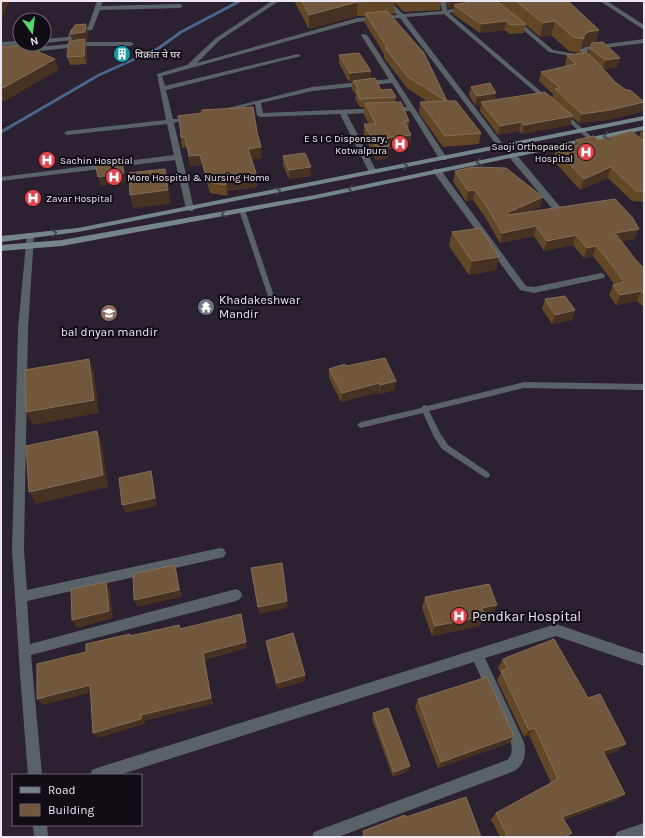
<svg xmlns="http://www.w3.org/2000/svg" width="645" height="838" viewBox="0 0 645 838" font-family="Karla,'Noto Sans Devanagari',sans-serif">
  <rect width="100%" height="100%" fill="#2c2130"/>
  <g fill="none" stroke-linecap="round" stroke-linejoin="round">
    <path stroke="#4a6689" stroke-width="3" d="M1 132 99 75 159 48 181 32 240 1"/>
    <g fill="#596367" fill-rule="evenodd">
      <path d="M242 208 245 210 276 302 275 303H271L270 302 239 210Z"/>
      <path d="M524 382 644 384V390L524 388 429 411 440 433 448 445 489 473 490 475 489 477 486 478 442 449 434 437 423 413 361 428 359 427 357 425 359 423 361 422 421 408 424 405 427 406Z"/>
    </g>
    <g fill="#596367" fill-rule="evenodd">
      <path d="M97 1H103L101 6 180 4 183 6 180 8 100 10 92 30 76 32 73 40 44 43V39L68 37 71 29 88 27Z"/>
      <path d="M272 1H279L220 40 197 63 357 18 397 15 384 1H390L403 14 442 11 440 1H446L447 10 469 7V9L449 13 552 101 547 102 444 14 406 17 505 147 499 148 400 18 357 22 162 76 165 86 298 54 301 56 166 90 173 119H177L180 121 174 123 194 209 193 211H190L186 209 175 160 1 181V177L174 155 167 124 67 135 64 133 67 131 166 120 157 74 187 65 216 38Z"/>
      <path d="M493 1H505L485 6 482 4Z"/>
      <path d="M600 1H607L644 25V30Z"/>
      <path d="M515 18 553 50 581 55 582 49 585 47 644 39V43L588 50 586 56 592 61 589 63 581 58 549 52 513 21 512 20Z"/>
      <path d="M362 34 367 35 447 158 446 160H440L410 111 347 114 377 172 373 174 369 172 340 114 260 117 257 115 255 104 219 113 216 111 312 87 389 79 361 35ZM392 83 407 107 263 113 261 103 312 91Z"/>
      <path d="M20 41V44H22L1 46V42Z"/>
      <path d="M87 42H131L134 44 131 46H87L1 55V51Z"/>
      <path d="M560 112H564L593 138V140H589L560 114Z"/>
      <path d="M509 153H515L562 209V213H556L509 157Z"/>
      <path d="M434 169H440L526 286 534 287 601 273 604 274 605 276 604 278 534 293 520 290 434 173Z"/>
      <path d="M27 233H30L34 235 28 329 24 550 27 590 220 548 224 549 226 553 224 557 220 558 27 601 30 644 236 589 240 591 242 595 240 599 236 601 31 655 42 775H28L20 674 12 550 18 329Z"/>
      <path d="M556 624 644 654V666L556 636 485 658 524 742C527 754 524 767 512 772L338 837H312L314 832 319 830 507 760C513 754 512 750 511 743L474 662 119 775H90L92 770 97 768Z"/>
      <path d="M644 823V837H615L617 832Z"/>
      <path d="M33 825H47L48 837H34Z"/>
    </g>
    <g fill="#75868b" fill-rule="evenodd">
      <path d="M644 116V120L78 232 1 242V236L78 228Z"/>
      <path d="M644 126V130L315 199 62 246 1 251V245L62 240 315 195Z"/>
    </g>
  </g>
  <g fill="#624727" fill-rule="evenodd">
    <path d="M294 1H441L440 10 404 12 395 3 394 14H390L447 101 481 133 479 144 443 147 419 113 420 102H428L407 88 384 58V54L365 23V16H357L309 29Z"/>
    <path d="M447 1H497L522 21 501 4 502 1H568L599 30 596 42 620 58 617 67 603 69 615 82 626 90 644 102V105L641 112 607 120 579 123 572 117 570 125 522 134 519 131 498 135 480 111 481 104 475 105 469 95 471 87 495 100 552 98 553 94 539 81 541 72 566 66 565 65 567 55 579 54V53L569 51 551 35 540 37 526 25 524 33 510 34 504 30 480 33 453 14 454 7 448 8ZM591 45 588 54 581 50V48L584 46Z"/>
    <path d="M86 24 88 33 87 40 85 41 87 48V64L70 65 67 57 72 40Z"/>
    <path d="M21 44H41V45H39L41 54 55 59 58 70 4 101 1 100V47L21 45Z"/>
    <path d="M339 55 371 78 381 90 396 97 395 102 409 121 408 130 411 135 410 147 389 149 388 158 376 160 364 135V124H369L364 115V107H360L355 99 356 95 352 89V81L349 82 339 63Z"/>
    <path d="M178 116 257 132 262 158 251 159 257 187 227 191 228 196 210 193 202 165 190 166 187 147 182 148 180 131Z"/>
    <path d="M641 130H644V202L632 201 608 178 580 190 553 160 556 150 573 147 576 140H598L639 137Z"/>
    <path d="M283 156 311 167V176L289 179 283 165Z"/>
    <path d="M455 171 540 207 529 212 635 239 622 241 635 259 644 269V305L642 306 637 301 616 305 609 295 613 285 614 284 601 266 593 256 584 258 573 245 544 251 534 236 500 243 485 217 473 200 466 202 453 181Z"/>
    <path d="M452 232 496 270 469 275 449 246Z"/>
    <path d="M545 299 575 310 572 320 552 324 542 309Z"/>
    <path d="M346 366 395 390 379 394V392L341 402 329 378V369Z"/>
    <path d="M425 597 492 616 484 617 480 626 432 636 422 608Z"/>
    <path d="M266 641 305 675V681L277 689 267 648Z"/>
    <path d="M503 659 618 751 605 755 625 794 616 800 564 820 572 833 566 837H500L491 819 496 813 551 783 529 735 524 737 497 680 501 673 498 668Z"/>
    <path d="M418 699 514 736 509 743 438 768 415 707Z"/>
    <path d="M373 713 410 766 408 771 393 777 372 719Z"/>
    <path d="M406 817 481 837H362V836L363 831Z"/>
  </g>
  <g fill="#463122">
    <path d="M2 1H9L2 20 1 17V3Z"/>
    <path d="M449 1H492L454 5V7L448 8Z"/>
    <path d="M357 2V16L309 29V15Z"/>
    <path d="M506 21 504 30 480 33 481 24Z"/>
    <path d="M555 21 551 35 540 37 543 23Z"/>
    <path d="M86 24 88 33 87 40 85 41 87 48V64L84 56 73 42 70 34Z"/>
    <path d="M599 30 595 44 584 46 581 48 584 35 588 32Z"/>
    <path d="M25 44H41V45H39L41 52 42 64Z"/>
    <path d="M620 58 617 67 603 69 605 60Z"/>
    <path d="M55 59 58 70 4 101 1 93V89Z"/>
    <path d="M371 71V79L349 82 350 73Z"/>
    <path d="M496 93 495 102H481V104L475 105 477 96Z"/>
    <path d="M644 102V105L641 112 607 120 579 123 582 114Z"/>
    <path d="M573 116 570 125 522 134 524 125Z"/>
    <path d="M521 122 519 131 498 135 500 126Z"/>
    <path d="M411 135 410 147 389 149 388 158 376 160 377 148 387 138Z"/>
    <path d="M261 147 262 158 249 160 248 149Z"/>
    <path d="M200 155 202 165 190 166 189 156Z"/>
    <path d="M121 159 126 182 100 186 98 177Z"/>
    <path d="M311 167V176L289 179V170Z"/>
    <path d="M611 167 608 178 580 190 584 179Z"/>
    <path d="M165 169 171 204 133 208 130 195Z"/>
    <path d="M257 176V187L227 191 225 180Z"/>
    <path d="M475 190 473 200 466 202 468 191Z"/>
    <path d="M543 197 540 207 505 223 507 213Z"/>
    <path d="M536 226 534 236 500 243 502 233Z"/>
    <path d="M639 229 635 239 611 243 615 233Z"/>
    <path d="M576 235 573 245 544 251 547 241Z"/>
    <path d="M596 246 593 256 584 258 587 248Z"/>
    <path d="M499 257 496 270 469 275 472 261Z"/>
    <path d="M641 291 637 301 616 305 620 295Z"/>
    <path d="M644 300V305L642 306Z"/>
    <path d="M575 310 572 320 552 324 555 315Z"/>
    <path d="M89 359 94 373 99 413 33 425 26 412Z"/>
    <path d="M396 381 395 390 379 394 380 385Z"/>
    <path d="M379 383V392L341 402 342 393Z"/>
    <path d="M97 431 102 444 108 487 36 504 29 492Z"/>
    <path d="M151 471 153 480 157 506 125 513 122 505Z"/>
    <path d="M175 565 177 573 182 597 137 607 134 600Z"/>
    <path d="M106 582 110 590 113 618 77 628 72 620Z"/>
    <path d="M287 601 288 608 259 614 258 607Z"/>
    <path d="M497 605 492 616 484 617 480 626 432 636 435 626 482 608Z"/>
    <path d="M241 614 247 648 205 660 213 704 144 721 145 724 98 738 93 733 141 715Z"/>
    <path d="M305 675V681L277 689V683Z"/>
    <path d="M90 685 94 692 43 705 37 699Z"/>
    <path d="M1 707 2 837H1Z"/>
    <path d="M535 728 529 735 524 737 529 730Z"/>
    <path d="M514 736 509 743 438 768 441 762Z"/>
    <path d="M626 744 618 751 595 759 603 751Z"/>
    <path d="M410 766 408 771 393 777 394 772Z"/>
    <path d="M625 794 616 800 555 823 562 817Z"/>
  </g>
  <g fill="#71583d" stroke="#846e58">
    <path d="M302 1H370L357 2 309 15Z"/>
    <path d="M476 1H497L526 24 511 25 506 21 481 24 454 5Z"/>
    <path d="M516 1H568L599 30 588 32 584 35V39L573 37 555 21 543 23Z"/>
    <path d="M387 11 424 53 447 101H456L481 133 445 136 420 102 446 101 408 77 385 48 387 47 365 13Z"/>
    <path d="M86 24 85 32 70 34 75 25Z"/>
    <path d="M85 39 84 56 67 57 69 41Z"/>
    <path d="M603 42 620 58 605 60 590 48 592 43Z"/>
    <path d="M21 44H38L39 52 55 59 1 89V47L21 45Z"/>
    <path d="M580 49 583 50 596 61 615 82 626 90H630L644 102 610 110 582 114 555 89 560 88 541 72 576 64 567 55 584 53Z"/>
    <path d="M359 53 371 71 350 73 339 55Z"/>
    <path d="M375 78 381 90 391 89 396 97 360 99 356 90H359L353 81Z"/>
    <path d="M490 83 496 93 477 96 471 87Z"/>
    <path d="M545 92 573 116 524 125 521 122 500 126 481 102Z"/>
    <path d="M401 102 409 121H404L411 135 387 138 389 146 377 148 364 124H376L365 103Z"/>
    <path d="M253 107 257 132 261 147 248 149 257 176 225 180 226 185 208 182 200 155 189 156 185 137H181L180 125 178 116 202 113V110Z"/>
    <path d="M632 131 644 142V191H636L611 167 584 179 556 150 581 145 576 140 594 136 598 140Z"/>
    <path d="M305 153 311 167 289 170 283 156Z"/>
    <path d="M121 159 124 173 98 177 95 163Z"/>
    <path d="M473 167 506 168 543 197 507 213 508 215 615 199 632 217 639 229 615 233 635 259 644 269V294L641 291 620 295 613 285 624 282 605 256 596 246 587 248 576 235 547 241 536 226 502 233 487 207 475 190 468 191 455 171Z"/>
    <path d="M165 169 168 190 130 195 129 173Z"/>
    <path d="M480 228 499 257 472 261 452 232Z"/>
    <path d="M565 296 575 310 555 315 545 299Z"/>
    <path d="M385 358 396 381 380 385 379 383 342 393 329 369 345 364 346 366Z"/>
    <path d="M89 359 94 400 26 412 25 370Z"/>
    <path d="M97 431 103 475 29 492 26 446Z"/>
    <path d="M151 471 155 498 122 505 119 478Z"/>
    <path d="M282 563 287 601 258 607 251 568Z"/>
    <path d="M175 565 179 590 134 600 133 574Z"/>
    <path d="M106 582 109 611 72 620 71 589Z"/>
    <path d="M489 584 497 605 482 608 485 616 435 626 425 597Z"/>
    <path d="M241 614 246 642 203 653 211 698 141 715V719L93 733 90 685 37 699V664L86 652V644L130 634V636L179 625 180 629Z"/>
    <path d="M293 633 305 675 277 683 266 641Z"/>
    <path d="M554 639 588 698 600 694 626 744 603 751 625 794 562 817 572 833 564 837H508L496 813 558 779 535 728 529 730 501 671 508 669 503 659Z"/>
    <path d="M487 677 514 736 441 762 418 699Z"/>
    <path d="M388 708 410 766 394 772 373 713Z"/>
    <path d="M466 797 481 837H365L363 831 405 815 406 817Z"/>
  </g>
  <defs><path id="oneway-chevron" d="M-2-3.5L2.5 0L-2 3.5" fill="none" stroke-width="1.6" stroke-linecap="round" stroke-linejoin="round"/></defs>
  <g stroke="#3f434a">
    <use href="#oneway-chevron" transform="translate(606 136) rotate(168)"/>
    <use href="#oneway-chevron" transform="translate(479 162) rotate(168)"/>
    <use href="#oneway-chevron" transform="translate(405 166) rotate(-11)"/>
    <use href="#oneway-chevron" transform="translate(351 189) rotate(168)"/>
    <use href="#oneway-chevron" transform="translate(278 191) rotate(-11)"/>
    <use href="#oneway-chevron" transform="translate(224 214) rotate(170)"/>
    <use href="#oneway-chevron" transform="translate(54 233) rotate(-6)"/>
  </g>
  <defs>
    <symbol id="building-disc" viewBox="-11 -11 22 22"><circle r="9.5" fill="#0f9aa8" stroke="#120d14"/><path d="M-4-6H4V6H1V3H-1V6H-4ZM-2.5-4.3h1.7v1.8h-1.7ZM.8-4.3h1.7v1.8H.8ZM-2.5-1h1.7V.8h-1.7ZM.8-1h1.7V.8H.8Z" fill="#fff"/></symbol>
    <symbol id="hospital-disc" viewBox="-11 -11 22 22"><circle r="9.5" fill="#e0444e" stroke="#120d14"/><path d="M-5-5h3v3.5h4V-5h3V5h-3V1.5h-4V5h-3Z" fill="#fff"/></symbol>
    <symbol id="temple-disc" viewBox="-11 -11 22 22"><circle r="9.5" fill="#6b7280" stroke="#120d14"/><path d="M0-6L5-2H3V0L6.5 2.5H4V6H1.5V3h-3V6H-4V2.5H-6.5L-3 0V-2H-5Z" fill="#fff"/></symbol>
    <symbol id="school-disc" viewBox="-11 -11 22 22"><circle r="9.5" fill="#8d6e63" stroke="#120d14"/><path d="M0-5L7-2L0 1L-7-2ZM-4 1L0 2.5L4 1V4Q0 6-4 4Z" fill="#fff"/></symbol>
  </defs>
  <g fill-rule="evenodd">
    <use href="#building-disc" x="112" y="44" width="20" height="20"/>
    <use href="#hospital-disc" x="390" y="134" width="20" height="20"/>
    <use href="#hospital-disc" x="576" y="142" width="20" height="20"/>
    <use href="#hospital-disc" x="37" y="150" width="20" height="20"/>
    <use href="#hospital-disc" x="104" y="167" width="20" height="20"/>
    <use href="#hospital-disc" x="23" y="188" width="20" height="20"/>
    <use href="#temple-disc" x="196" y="297" width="20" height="20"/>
    <use href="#school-disc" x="99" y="303" width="20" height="20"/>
    <use href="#hospital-disc" x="449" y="606" width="20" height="20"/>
  </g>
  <g text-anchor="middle" stroke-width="4" stroke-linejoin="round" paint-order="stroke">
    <g font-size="10" fill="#ece5ef" stroke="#120d14" text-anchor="start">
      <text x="135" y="58">विक्रांत चे घर</text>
      <text x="387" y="142" text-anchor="end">E S I C Dispensary,<tspan x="387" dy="12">Kotwalpura</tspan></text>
      <text x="573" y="150" text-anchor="end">Saoji Orthopaedic<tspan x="573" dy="12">Hospital</tspan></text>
      <text x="60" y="164">Sachin Hosptial</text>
      <text x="127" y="181">More Hospital &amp; Nursing Home</text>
      <text x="46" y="202">Zavar Hospital</text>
    </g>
    <g font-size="12" fill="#ece5ef" stroke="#120d14" text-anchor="start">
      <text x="219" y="304">Khadakeshwar<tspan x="219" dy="14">Mandir</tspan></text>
      <text x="109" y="336" text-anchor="middle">bal dnyan mandir</text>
    </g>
    <g font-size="14" fill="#ece5ef" stroke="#120d14" text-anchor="start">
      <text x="472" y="621">Pendkar Hospital</text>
    </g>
  </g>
  <rect width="645" height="838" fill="none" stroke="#ece5ef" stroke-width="4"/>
  <rect x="12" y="774" width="130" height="52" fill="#120d14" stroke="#69636c"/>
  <rect x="20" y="787" width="20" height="6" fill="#75868b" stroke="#69636c"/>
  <text x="48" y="794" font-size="12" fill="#ece5ef">Road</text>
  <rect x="20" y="804" width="20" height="12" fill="#71583d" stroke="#69636c"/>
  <text x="48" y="814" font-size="12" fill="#ece5ef">Building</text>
  <g transform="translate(32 32) rotate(166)"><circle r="19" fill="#120d14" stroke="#69636c"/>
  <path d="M0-3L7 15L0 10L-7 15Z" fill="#57d570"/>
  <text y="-6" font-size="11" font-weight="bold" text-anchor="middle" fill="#ece5ef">N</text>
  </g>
</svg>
